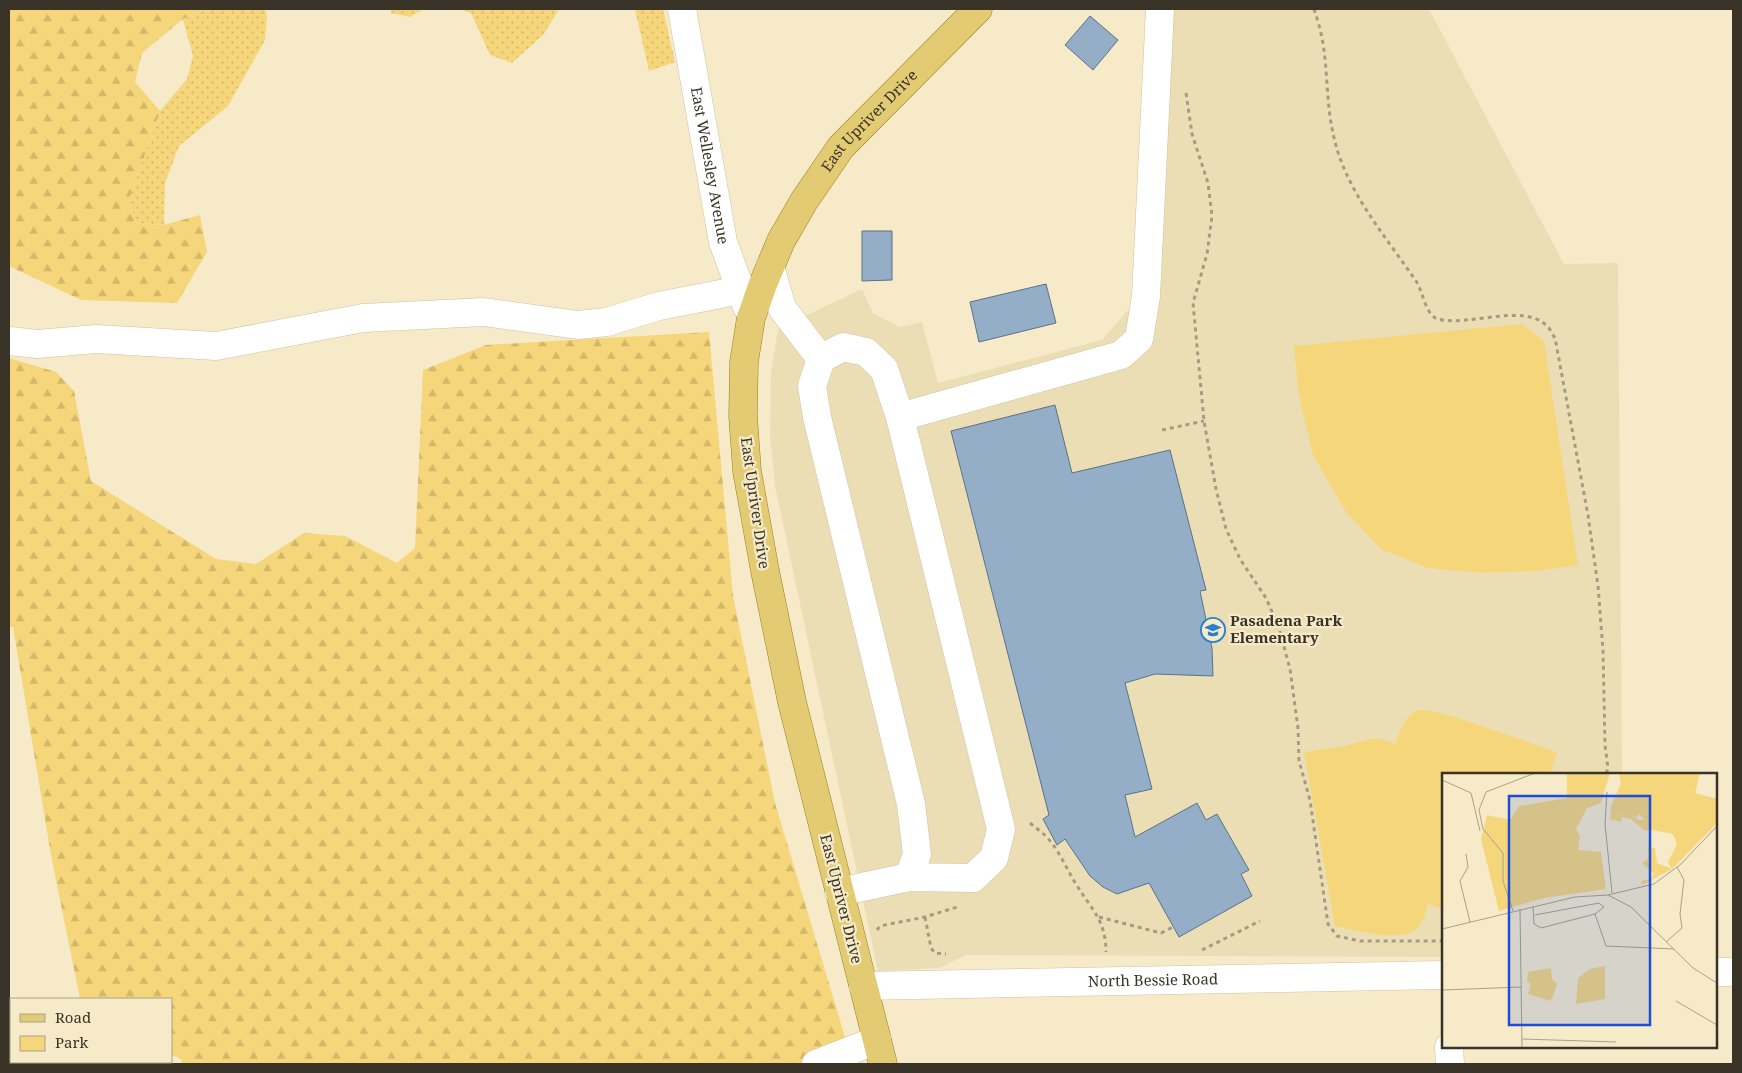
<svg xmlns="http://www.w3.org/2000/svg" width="1742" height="1073" viewBox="0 0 1742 1073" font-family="'Noto Serif',serif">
  <defs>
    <pattern id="grass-dots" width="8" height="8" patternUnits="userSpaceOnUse" patternTransform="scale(1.25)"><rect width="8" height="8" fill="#f6d67b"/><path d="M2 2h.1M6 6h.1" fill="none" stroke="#d4b86a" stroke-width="1.8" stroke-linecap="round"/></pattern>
    <pattern id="forest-firs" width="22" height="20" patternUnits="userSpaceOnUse" patternTransform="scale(1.25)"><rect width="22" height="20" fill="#f6d67b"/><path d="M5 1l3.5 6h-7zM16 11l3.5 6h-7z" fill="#d4b86a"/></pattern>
  </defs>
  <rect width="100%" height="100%" fill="#f6eac8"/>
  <path fill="#ecdeb4" d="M1148 9H1429L1564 264 1618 263 1622 774H1443V957L966 955 939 968 878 971 775 486 770 434 771 374 778 329 862 289 873 313 899 327 922 322 938 383 1102 340 1135 302Z"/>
  <g fill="url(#grass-dots)">
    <path d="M207 9H265L267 16 265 40 228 106 179 146 165 183 164 225 135 223 130 197 160 111 187 79 193 56 183 19Z"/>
    <path d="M391 9H424L410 17 391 13Z"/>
    <path d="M458 9H559L544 34 512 63 490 55 471 13Z"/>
    <path d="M635 9H663L675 62 649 71Z"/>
  </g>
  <g fill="url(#forest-firs)">
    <path d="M9 9H207L183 19 142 53 135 82 160 111 130 197 135 223 164 225 200 215 207 252 177 303 81 300 9 266Z"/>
    <path d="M709 332 733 596 775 803 853 1064H181L182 1060 171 1054V999H80L51 855 13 627H9V358L56 372 74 391 91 481 216 559 256 564 304 533 345 536 397 563 415 548 423 370 486 345Z"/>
  </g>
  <g fill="#f6d67b">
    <path d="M1522 324 1544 341 1578 565 1536 571 1481 573 1428 568 1381 549 1346 512 1313 455 1299 396 1294 346Z"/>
    <path d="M1418 710H1427L1455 717 1557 752 1550 774H1443V909L1428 904C1425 913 1424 922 1416 929 1400 943 1354 930 1335 926L1304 752 1345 746 1370 739H1380L1395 744C1401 730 1403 717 1418 710Z"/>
  </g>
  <g fill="#95aec8" stroke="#5a7189">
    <path d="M1090 16 1118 40 1093 70 1065 45Z"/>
    <path d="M862 231H892V280L862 281Z"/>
    <path d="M1046 284 1056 323 979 342 970 302Z"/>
    <path d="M1055 405 1072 473 1170 450 1206 590 1200 591 1212 648 1213 676 1155 674 1125 683 1152 789 1125 795 1135 837 1197 803 1206 820 1217 814 1249 870 1241 874 1252 896 1179 937 1149 883 1117 894 1103 887 1090 876 1065 839 1057 845 1043 819 1049 815 951 431Z"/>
  </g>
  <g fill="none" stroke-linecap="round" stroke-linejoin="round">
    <defs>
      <g id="minor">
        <path id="s1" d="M682 9 723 242 747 307"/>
        <path d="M770 267 782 308 821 359"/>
        <path d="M9 341 38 344 96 339 216 346 363 318 484 312 578 325 607 322 659 306 741 290"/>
        <path d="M900 417 1121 355 1139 339 1146 296 1160 9"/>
        <path d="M839 892 909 877 973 878 994 858 1001 829 900 417 884 369 866 352 843 347 821 359 812 386 817 417 911 804 917 854 909 877"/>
        <path d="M1716 972H1733"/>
        <path id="s2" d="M863 986 1443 975"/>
        <path d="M1449 1047 1450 1064"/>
        <path d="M816 1064 877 1040"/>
      </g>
      <g id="major">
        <path id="s3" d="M883 1064 792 702 765 571 747 471 743 416 744 362 751 318 763 284 781 241 804 201 841 147 978 9"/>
      </g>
    </defs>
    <use href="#minor" stroke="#cec2a1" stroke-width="29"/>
    <use href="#major" stroke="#9b7f1c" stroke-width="29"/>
    <g stroke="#a49b82" stroke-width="3" stroke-dasharray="4 4" stroke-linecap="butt">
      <path d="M1314 9C1317 18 1320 28 1322 38 1328 69 1326 102 1333 133 1344 189 1384 234 1416 281 1423 291 1425 315 1438 319 1466 327 1523 303 1546 325 1550 328 1552 334 1555 338L1588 515 1598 586 1603 650 1605 745 1608 768 1606 774"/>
      <path d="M1186 93 1192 134 1208 183 1212 216 1207 254 1193 303 1204 421 1216 489 1226 529 1240 559 1266 598 1279 628 1290 669 1298 728 1299 761 1310 800 1328 924 1337 936 1360 941H1443"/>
      <path d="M1162 430 1204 421"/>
      <path d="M1030 823C1037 829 1045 834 1050 841 1061 854 1067 870 1076 884 1091 909 1106 920 1106 952"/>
      <path d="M925 917 931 948 935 953 946 954"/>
      <path d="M1099 917 1161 933 1173 927"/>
      <path d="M877 930 880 926 925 917 957 907"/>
      <path d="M1202 950 1260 921"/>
    </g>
    <use href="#minor" stroke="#fff" stroke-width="28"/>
    <use href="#major" stroke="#e3cb74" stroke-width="28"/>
  </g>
  <defs>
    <symbol id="school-ring" viewBox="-11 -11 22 22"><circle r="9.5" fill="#f6eac8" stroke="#2780cd" stroke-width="1.5"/><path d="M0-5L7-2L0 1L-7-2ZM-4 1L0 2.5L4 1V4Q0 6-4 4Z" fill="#2780cd"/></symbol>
  </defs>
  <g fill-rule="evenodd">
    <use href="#school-ring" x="1199" y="616" width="28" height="28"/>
  </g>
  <g text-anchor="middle" stroke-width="4.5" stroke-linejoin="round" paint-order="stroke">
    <g font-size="15" fill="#383326" stroke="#f6eac8">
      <text dy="5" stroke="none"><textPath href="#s3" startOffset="995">East Upriver Drive</textPath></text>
      <text dy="5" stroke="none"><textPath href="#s1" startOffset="159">East Wellesley Avenue</textPath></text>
      <text transform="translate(755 503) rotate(82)" y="5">East Upriver Drive</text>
      <text transform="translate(841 899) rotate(76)" y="5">East Upriver Drive</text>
      <text dy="5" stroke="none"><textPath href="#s2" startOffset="290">North Bessie Road</textPath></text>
    </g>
    <g font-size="15" font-weight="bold" fill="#383326" stroke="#f6eac8" text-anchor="start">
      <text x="1230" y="626">Pasadena Park<tspan x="1230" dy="17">Elementary</tspan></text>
    </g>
  </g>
  <g transform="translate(1442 773)">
    <rect width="275" height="275" fill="#f6eac8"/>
    <path d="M182 40 198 47H206L210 57 203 58 189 46 179 44ZM206 74 213 75 215 90 230 96 200 112 199 108 209 106 212 101 200 90 207 85Z" fill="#f6d67b"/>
    <path d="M125 0H168L159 30 145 35 134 56 138 63 136 77 159 79 164 116 102 125 57 138 39 66 45 42 68 47 77 33 125 25ZM177 0H258L253 20 275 26V50L230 96 226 89 235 71 231 61 210 57 198 41 194 44 179 41 180 49 168 46 169 33 179 10Z" fill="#f6d67b"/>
    <path d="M163 193V226L134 231 136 205 148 196ZM109 195 110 206 115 211 109 228 86 221 89 211 85 208 86 199Z" fill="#f6d67b"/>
    <path fill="none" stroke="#aaa187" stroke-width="1" d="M0 7 29 20 38 58M165 19 163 51 170 120M24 81 26 94 18 108 28 149M166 122 212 111 239 91 275 53M91 133 92 151 99 155 153 141 162 134 157 130 93 142M78 136 80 275M71 138 61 108V80L41 56 37 37 44 19 93 0M153 141 164 173 232 176M0 156 133 124 166 122 189 134 251 195 275 210M224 169 240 155 238 141 242 107 235 94M0 217 80 214M234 228 275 252M80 266 174 269"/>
    <path fill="#1d4ed8" fill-opacity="0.15" stroke="#1d4ed8" stroke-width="2.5" d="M67 23H208V252H67Z"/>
    <rect width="275" height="275" fill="none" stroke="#383326" stroke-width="2.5"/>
  </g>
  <rect width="1742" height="1073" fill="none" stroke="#383326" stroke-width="20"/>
  <rect x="10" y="998" width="162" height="65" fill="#f6eac8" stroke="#aaa187"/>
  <rect x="20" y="1014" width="25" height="8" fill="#e3cb74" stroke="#aaa187"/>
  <text x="55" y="1023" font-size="15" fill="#383326">Road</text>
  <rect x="20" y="1036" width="25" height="15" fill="#f6d67b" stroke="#aaa187"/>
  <text x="55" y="1048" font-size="15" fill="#383326">Park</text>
</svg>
